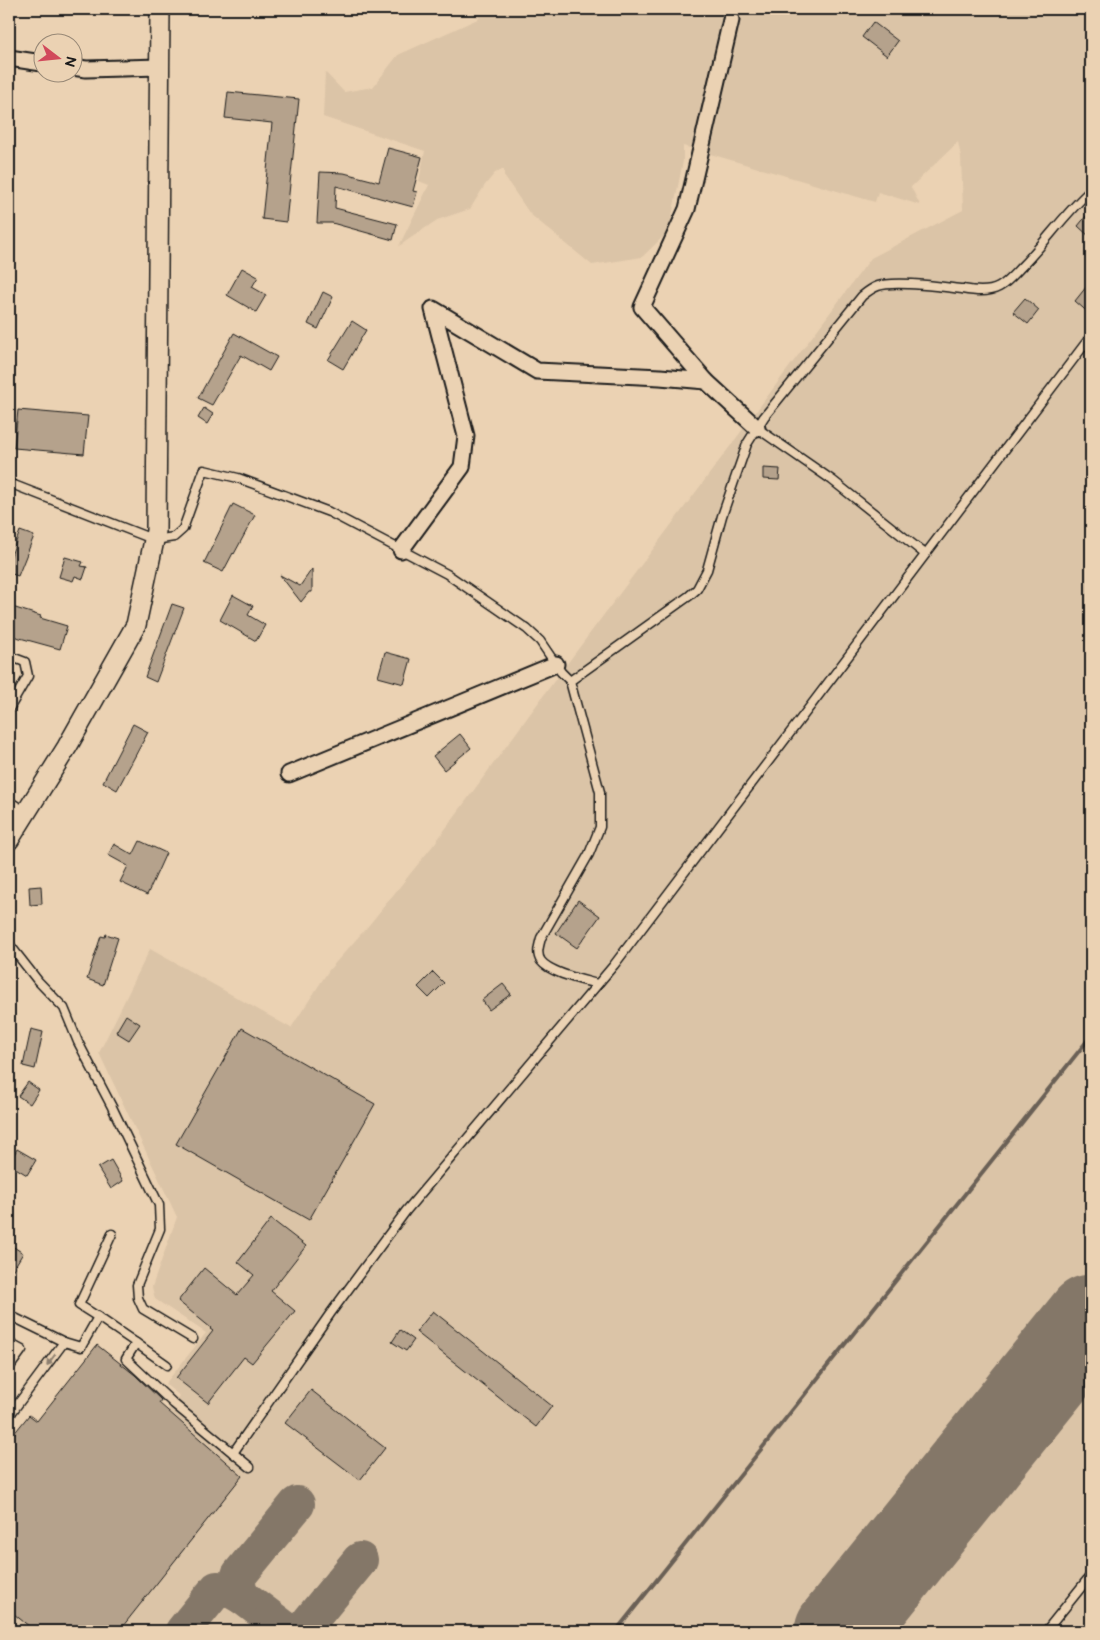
<svg xmlns="http://www.w3.org/2000/svg" width="1100" height="1640" viewBox="0 0 1100 1640" font-family="'Balsamiq Sans',sans-serif">
  <rect width="100%" height="100%" fill="#ebd2b3"/>
  <filter id="ink" filterUnits="userSpaceOnUse"><feTurbulence type="fractalNoise" baseFrequency=".02" numOctaves="2"/><feDisplacementMap in="SourceGraphic" scale="10" xChannelSelector="R" yChannelSelector="G"/><feConvolveMatrix kernelMatrix="1 2 1 2 8 2 1 2 1" color-interpolation-filters="sRGB"/></filter>
  <g filter="url(#ink)">
    <path fill="#dbc4a7" d="M467 9H1091V1631H9V1440L29 1415 37 1421 97 1345 163 1397 159 1403 168 1410 180 1396 165 1384 206 1333 155 1299 152 1287 177 1217 99 1053 150 949 291 1028 329 970 369 925 435 843 552 684 871 258 963 210 961 157 958 142 911 187 920 205 878 192 875 202 683 146V161L669 231 642 257 592 265 530 214 504 176V169L495 173 485 185 470 209 437 220 399 246 429 185 419 181 425 151 323 117 325 72 344 92 373 87 398 55 480 18 472 14Z"/>
    <g fill="none" stroke-linecap="round" stroke-linejoin="round">
      <path stroke="#6b6156" stroke-width="4" d="M616 1631 1091 1036"/>
      <g stroke="#847768" stroke-width="36">
        <path d="M243 1597 288 1631"/>
        <path d="M183 1631 217 1589 231 1590 243 1597 237 1585 239 1575 297 1504"/>
        <path d="M306 1631 310 1621 360 1560"/>
      </g>
      <path stroke="#847768" stroke-width="91" d="M840 1631 1091 1320"/>
    </g>
    <g fill="#b5a28c" stroke="#1c1c1c">
      <path d="M873 22 898 41 887 56 862 37Z"/>
      <path d="M228 92 299 99 286 222 262 219 272 123 225 118Z"/>
      <path d="M388 148 422 157 413 191 417 192 413 207 336 186 335 208 397 224 393 240 332 223H317L320 172 344 173 379 182Z"/>
      <path d="M1091 210V238L1078 226Z"/>
      <path d="M242 268 258 277 252 287 266 295 256 312 227 295Z"/>
      <path d="M1091 281V315L1075 301Z"/>
      <path d="M323 292 333 297 318 329 308 324Z"/>
      <path d="M1025 298 1039 310 1028 324 1013 312Z"/>
      <path d="M352 321 366 330 343 369 328 360Z"/>
      <path d="M234 333 277 357 269 371 241 355 212 405 198 398Z"/>
      <path d="M204 408 213 414 207 424 198 418Z"/>
      <path d="M18 410 88 416 84 454 14 448Z"/>
      <path d="M763 468 780 469 779 480 763 479Z"/>
      <path d="M233 504 255 515 234 554 233 553 223 572 204 563Z"/>
      <path d="M20 531 34 536 18 576 9 573V561Z"/>
      <path d="M65 557 83 562 81 566 87 567 83 579 75 576 73 581 59 577Z"/>
      <path d="M312 569V592H309L301 602 280 575 300 586Z"/>
      <path d="M233 595 253 606 248 615 265 625 256 641 220 620Z"/>
      <path d="M172 604 184 608 156 682 145 677Z"/>
      <path d="M9 606 41 616 40 618 67 626 60 649 9 635Z"/>
      <path d="M385 652 411 659 404 684 378 677Z"/>
      <path d="M133 724 148 732 117 790 103 782Z"/>
      <path d="M460 734 471 748 444 770 433 756Z"/>
      <path d="M140 841 166 853 147 895 120 882 128 866 108 855 114 844 133 855Z"/>
      <path d="M41 886 42 904 30 905 29 887Z"/>
      <path d="M578 900 600 916 577 948 556 933Z"/>
      <path d="M106 934 118 938 103 985 87 979 101 936 105 937Z"/>
      <path d="M433 972 444 983 429 998 418 987Z"/>
      <path d="M503 984 511 994 489 1010 482 1000Z"/>
      <path d="M126 1015 140 1024 129 1040 116 1032Z"/>
      <path d="M242 1028 375 1104 309 1220 176 1144Z"/>
      <path d="M31 1029 43 1032 35 1069 23 1066Z"/>
      <path d="M28 1082 39 1090 30 1104 18 1096Z"/>
      <path d="M17 1149 36 1160 27 1175 9 1164Z"/>
      <path d="M111 1160 123 1181 111 1189 98 1168Z"/>
      <path d="M271 1219 306 1246 271 1291 295 1311 252 1363 244 1357 208 1403 176 1378 213 1331 210 1329 211 1328 178 1301 204 1268 237 1295 254 1275 238 1262Z"/>
      <path d="M9 1244 23 1253 9 1276Z"/>
      <path d="M433 1311 552 1406 536 1427 416 1332Z"/>
      <path d="M400 1330 414 1340 406 1351 392 1342Z"/>
      <path d="M97 1345 135 1375 161 1400 159 1403 242 1476 119 1631H35L9 1610V1440L29 1415 37 1421Z"/>
      <path d="M311 1390 385 1448 360 1480 285 1423Z"/>
    </g>
    <g fill="none" stroke-linecap="round" stroke-linejoin="round">
      <defs>
        <g id="service">
          <path d="M757 428 832 480 925 554"/>
          <path d="M9 483 155 540 174 537 183 529 204 470 238 478 329 512 447 574 527 629 540 641 561 672 570 681"/>
          <path d="M9 656 25 662 28 676 9 709"/>
          <path d="M9 801 26 812"/>
          <path d="M9 944 38 981 64 1008 78 1042 112 1107 159 1205 160 1229 137 1285 138 1298 143 1309 193 1339"/>
          <path d="M597 984C583 980 550 973 541 961 536 954 539 946 541 938L589 854 600 827V792L570 681 689 596 697 589 707 570 722 516 747 444 764 417 862 296C867 292 872 288 878 286 895 280 943 287 962 289 974 291 988 293 999 287 1008 282 1015 273 1022 266 1046 242 1065 213 1091 190"/>
          <path d="M9 1315 64 1342 9 1416"/>
          <path d="M98 1317 79 1305 112 1234"/>
          <path d="M64 1342 81 1347 98 1317 136 1343 126 1359 174 1404 250 1467"/>
          <path d="M9 1343 22 1350 9 1368"/>
          <path d="M136 1343 167 1365"/>
          <path d="M233 1453 330 1314 406 1211 614 965 1091 336"/>
          <path d="M1046 1631 1091 1575"/>
        </g>
        <g id="minor">
          <path d="M9 58 42 63"/>
          <path d="M72 67 86 69 160 67"/>
          <path d="M706 381 642 307 687 209 731 20"/>
          <path d="M401 550 462 467 466 436 433 309 537 371 660 377 706 381 757 428"/>
          <path d="M289 774 556 664"/>
        </g>
        <path id="tertiary" d="M9 840 67 747 136 625 156 531 160 9"/>
      </defs>
      <use href="#service" stroke="#1c1c1c" stroke-width="11"/>
      <use href="#minor" stroke="#1c1c1c" stroke-width="19"/>
      <use href="#tertiary" stroke="#1c1c1c" stroke-width="22"/>
      <use href="#service" stroke="#ebd2b3" stroke-width="8"/>
      <use href="#minor" stroke="#ebd2b3" stroke-width="15"/>
      <use href="#tertiary" stroke="#ebd2b3" stroke-width="19"/>
    </g>
    <defs><path id="oneway-solid" d="M-6-.8H1V-3.2L6.5 0L1 3.2V.8H-6Z" transform="scale(1.25)"/></defs>
    <use fill="#8e806f" href="#oneway-solid" transform="translate(51 1360) rotate(127)"/>
  </g>
  <rect width="1100" height="1640" fill="none" stroke="#ebd2b3" stroke-width="30"/>
  <rect x="15" y="15" width="1070" height="1610" fill="none" stroke="#1c1c1c" stroke-width="2" filter="url(#ink)"/>
  <g transform="translate(58 58) rotate(106)"><circle r="24" fill="#ebd2b3" stroke="#988977"/>
  <path d="M0-4L9 19L0 12L-9 19Z" fill="#d1495b"/>
  <text y="-8" font-size="14" font-weight="bold" text-anchor="middle" fill="#1c1c1c">N</text>
  </g>
</svg>
